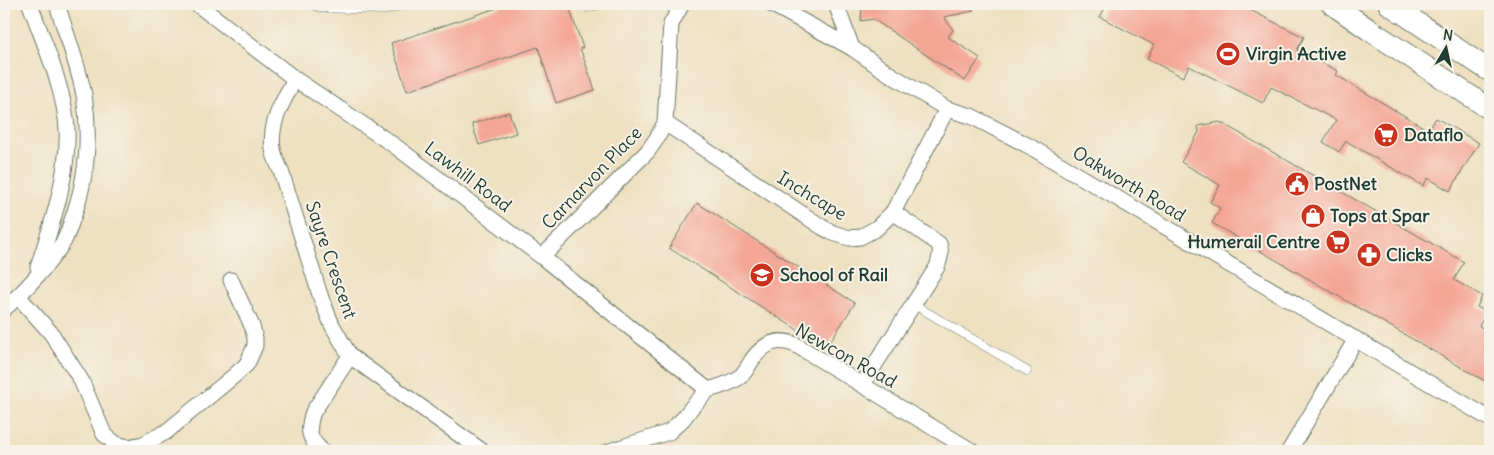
<svg xmlns="http://www.w3.org/2000/svg" width="1494" height="455" viewBox="0 0 1494 455" font-family="Delius,sans-serif">
  <rect width="100%" height="100%" fill="#f7f3e8"/>
  <filter id="ink" filterUnits="userSpaceOnUse"><feTurbulence type="fractalNoise" baseFrequency=".02" numOctaves="2"/><feDisplacementMap in="SourceGraphic" scale="10" xChannelSelector="R" yChannelSelector="G"/><feConvolveMatrix kernelMatrix="1 2 1 2 8 2 1 2 1" color-interpolation-filters="sRGB"/></filter>
  <filter id="wash" filterUnits="userSpaceOnUse"><feTurbulence type="fractalNoise" baseFrequency=".0096" numOctaves="4" result="noise"/><feDisplacementMap in="SourceGraphic" scale="20" xChannelSelector="R" yChannelSelector="G"/><feGaussianBlur stdDeviation="1.12" result="paint"/><feColorMatrix in="noise" values="0 0 0 0 0 0 0 0 0 0 0 0 0 0 0 0 0 1.4 0 .05"/><feComposite in="paint" operator="in"/></filter>
  <g filter="url(#wash)">
    <rect width="100%" height="100%" fill="#eee0c0"/>
    <g id="blocks">
      <g fill="#f4a594">
        <path d="M509 4H568L583 48H580L595 90 556 103 538 47 407 91 391 43Z"/>
        <path d="M862 4H973V11L944 17 953 30 948 37 980 58 965 81 873 19 861 21Z"/>
        <path d="M1107 4H1238L1304 37 1297 50 1338 71 1336 75 1428 130 1436 118 1479 143 1450 191 1428 178 1423 186 1346 141 1339 152 1323 142 1336 120 1271 87 1263 103 1189 66 1183 77 1147 59 1154 45 1100 17Z"/>
        <path d="M509 112 516 133 479 145 472 124Z"/>
        <path d="M1220 122 1464 262 1454 280 1482 296 1477 307 1487 312 1479 326 1490 332V384L1212 223 1220 208 1210 202 1220 185 1181 162 1199 132 1198 126Z"/>
        <path d="M697 203 855 303 826 348 669 248Z"/>
      </g>
    </g>
  </g>
  <g filter="url(#ink)">
    <use href="#blocks" fill-opacity="0" stroke="#677665" stroke-width="1"/>
    <g fill="none" stroke-linecap="round" stroke-linejoin="round">
      <defs>
        <g id="service">
          <path d="M312 4 320 8 386 10 407 4"/>
          <path d="M588 8 601 4"/>
          <path d="M913 304 1027 371"/>
        </g>
        <g id="minor">
          <path d="M30 4C43 41 65 90 67 129 69 174 52 224 38 267"/>
          <path d="M197 4 295 79 395 146 542 257 708 390"/>
          <path d="M771 4 852 48 888 73 947 109 971 116 1029 146 1490 419"/>
          <path d="M836 4 852 48"/>
          <path d="M295 79C283 101 269 123 273 149 274 156 278 164 281 171L321 298 332 325 350 356 482 451"/>
          <path d="M665 123 822 227 833 233 849 238 860 237 877 228 893 212 947 109"/>
          <path d="M542 257 648 151 657 138 665 123 671 24 682 4"/>
          <path d="M18 296 51 333 81 380 104 434 116 444 128 447 143 444 166 432 235 375 247 364 255 346V338L252 326 231 280"/>
          <path d="M4 309C24 292 50 263 64 241 67 235 69 229 71 223 86 183 91 138 84 95 78 64 66 34 57 4"/>
          <path d="M862 385 937 267C940 259 942 252 939 244L893 212"/>
          <path d="M708 390C719 387 732 383 741 376 746 371 749 365 752 360 764 343 777 337 796 345L972 451"/>
          <path d="M322 451C308 438 307 430 313 412L350 356"/>
          <path d="M610 451 669 432 683 419 692 407 708 390"/>
          <path d="M1289 451 1356 339"/>
        </g>
        <g id="secondary">
          <path d="M1332 4 1368 29 1490 109"/>
          <path d="M1389 4 1490 71"/>
        </g>
      </defs>
      <use href="#service" stroke="#677665" stroke-width="9"/>
      <use href="#minor" stroke="#677665" stroke-width="17"/>
      <use href="#secondary" stroke="#677665" stroke-width="23"/>
      <use href="#service" stroke="#fff" stroke-width="8"/>
      <use href="#minor" stroke="#fff" stroke-width="15"/>
      <use href="#secondary" stroke="#fff" stroke-width="21"/>
    </g>
  </g>
  <defs>
    <symbol id="stadium-disc" viewBox="-11 -11 22 22"><circle r="9.5" fill="#c8321e" stroke="#f7f3e8"/><path d="M0-5a6.5 5 0 1 0 0 10a6.5 5 0 1 0 0-10ZM-3.5-1.8h7v3.6h-7Z" fill="#fff"/></symbol>
    <symbol id="supermarket-disc" viewBox="-11 -11 22 22"><circle r="9.5" fill="#c8321e" stroke="#f7f3e8"/><path d="M-6-5.5h2.5l.6 2H6L4.5 2H-2.5L-4.4-4H-6ZM-1.5 3.2a1.3 1.3 0 1 0 .1 0ZM3 3.2a1.3 1.3 0 1 0 .1 0Z" fill="#fff"/></symbol>
    <symbol id="civic-disc" viewBox="-11 -11 22 22"><circle r="9.5" fill="#c8321e" stroke="#f7f3e8"/><path d="M-.6-6.5H3V-4.5H.6V-3L4-1V1h2V6H-6V1h2V-1L-.6-3ZM-1.2 2.5V6h2.4V2.5Z" fill="#fff"/></symbol>
    <symbol id="shop-disc" viewBox="-11 -11 22 22"><circle r="9.5" fill="#c8321e" stroke="#f7f3e8"/><path d="M-5-2.5h2.3a2.7 3.5 0 0 1 5.4 0H5L5.5 6h-11ZM-1.5-2.5h3a1.5 2.3 0 0 0-3 0Z" fill="#fff"/></symbol>
    <symbol id="pharmacy-disc" viewBox="-11 -11 22 22"><circle r="9.5" fill="#c8321e" stroke="#f7f3e8"/><path d="M-2-6h4v4h4v4h-4v4h-4v-4h-4v-4h4Z" fill="#fff"/></symbol>
    <symbol id="school-disc" viewBox="-11 -11 22 22"><circle r="9.5" fill="#c8321e" stroke="#f7f3e8"/><path d="M0-5L7-2L0 1L-7-2ZM-4 1L0 2.5L4 1V4Q0 6-4 4Z" fill="#fff"/></symbol>
  </defs>
  <g fill-rule="evenodd">
    <use href="#stadium-disc" x="1214" y="40" width="28" height="28"/>
    <use href="#supermarket-disc" x="1372" y="121" width="28" height="28"/>
    <use href="#civic-disc" x="1283" y="170" width="28" height="28"/>
    <use href="#shop-disc" x="1299" y="202" width="28" height="28"/>
    <use href="#supermarket-disc" x="1324" y="228" width="28" height="28"/>
    <use href="#pharmacy-disc" x="1355" y="241" width="28" height="28"/>
    <use href="#school-disc" x="748" y="261" width="28" height="28"/>
  </g>
  <g text-anchor="middle" stroke-width="4" stroke-linejoin="round" paint-order="stroke">
    <g font-size="18" font-weight="bold" fill="#1f3d34" stroke="#f7f3e8" text-anchor="start">
      <text x="1246" y="60">Virgin Active</text>
      <text x="1404" y="141">Dataflo</text>
      <text x="1314" y="190">PostNet</text>
      <text x="1330" y="222">Tops at Spar</text>
      <text x="1320" y="248" text-anchor="end">Humerail Centre</text>
      <text x="1386" y="261">Clicks</text>
      <text x="780" y="281">School of Rail</text>
    </g>
    <g font-size="18" fill="#1f3d34" stroke="#f7f3e8">
      <text transform="translate(468 177) rotate(37)" y="6">Lawhill Road</text>
      <text transform="translate(592 178) rotate(-46)" y="6">Carnarvon Place</text>
      <text transform="translate(1129 184) rotate(31)" y="6">Oakworth Road</text>
      <text transform="translate(812 196) rotate(31)" y="6">Inchcape</text>
      <text transform="translate(331 260) rotate(71)" y="6">Sayre Crescent</text>
      <text transform="translate(846 356) rotate(29)" y="6">Newcon Road</text>
    </g>
  </g>
  <rect width="1494" height="455" fill="none" stroke="#f7f3e8" stroke-width="20"/>
  <g transform="translate(1446 48) rotate(9)" stroke="#f7f3e8" stroke-width="4" paint-order="stroke">
  <path d="M0-4L9 19L0 12L-9 19Z" fill="#1f3d34"/>
  <text y="-8" font-size="14" font-weight="bold" text-anchor="middle" fill="#1f3d34">N</text>
  </g>
</svg>
